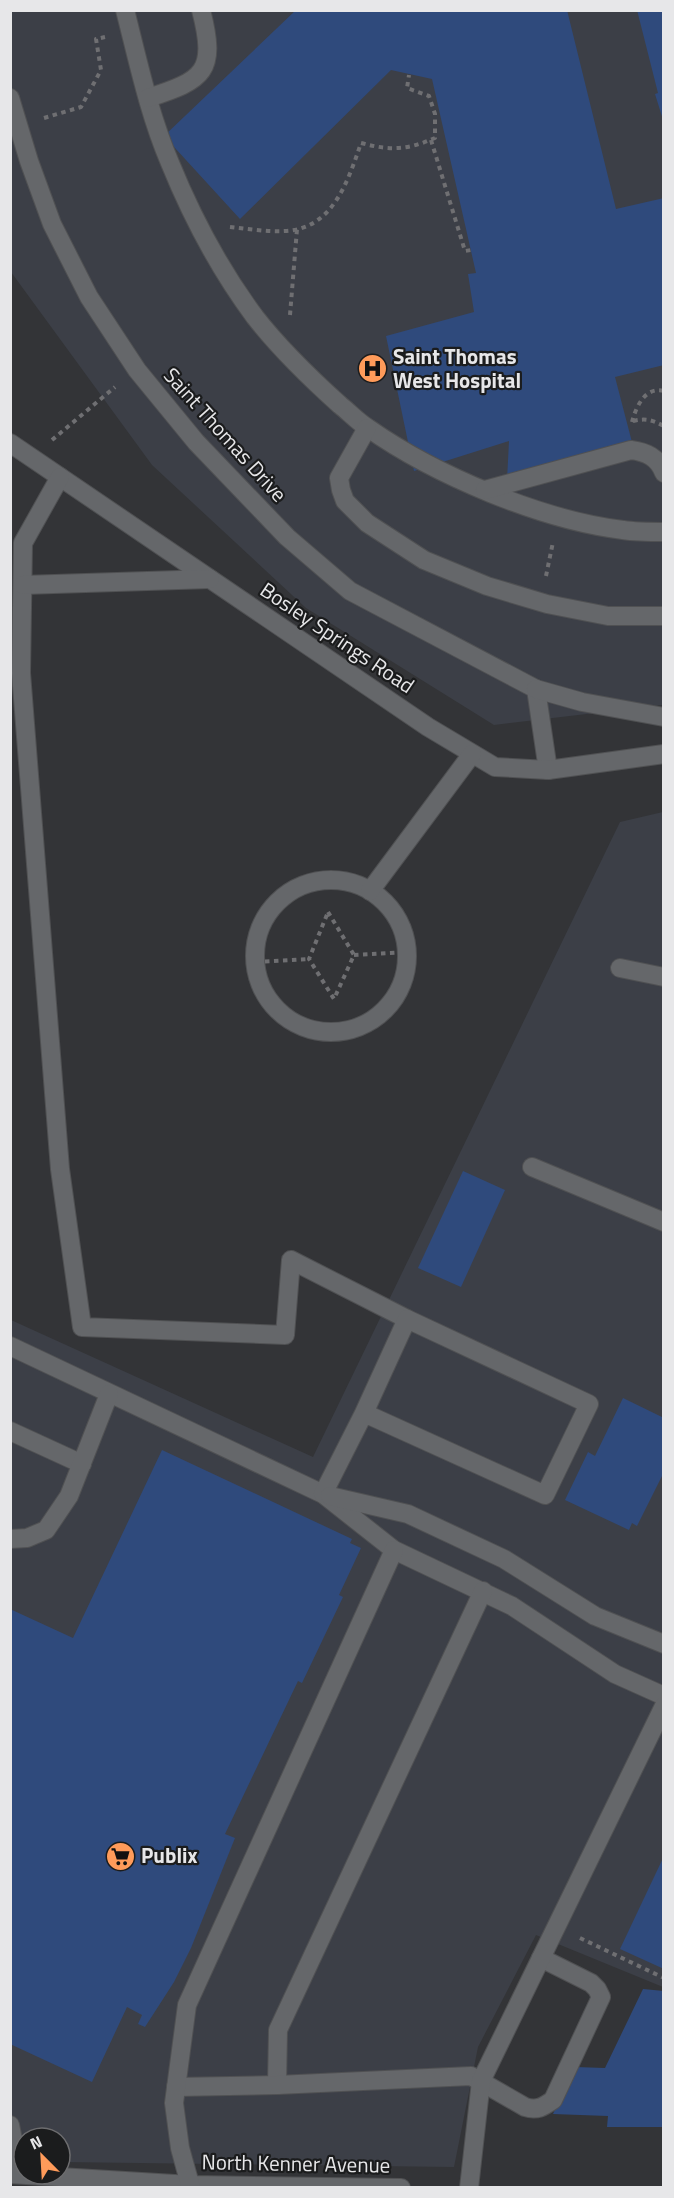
<svg xmlns="http://www.w3.org/2000/svg" width="674" height="2198" viewBox="0 0 674 2198" font-family="'Titillium Web',sans-serif">
  <rect width="100%" height="100%" fill="#333437"/>
  <g fill="#3c3f47">
    <path d="M10 11H663V705L494 725 306 608 152 465 11 272Z"/>
    <path d="M663 812V1987L536 1935 478 2047 454 2167 60 2162V2138H24V2155L11 2149V1320L313 1457 620 822Z"/>
  </g>
  <g fill="#2f4a7c">
    <path d="M296 10H567L616 209 664 198V365L615 377 633 446 507 480 509 441 414 471 386 336 474 312 468 274 476 273 432 79 391 70 240 219 164 136Z"/>
    <path d="M637 10H664V123L655 94 658 93Z"/>
    <path d="M463 1171 505 1190 461 1287 418 1268Z"/>
    <path d="M623 1398 664 1418V1472L637 1526 632 1523 629 1530 565 1500 588 1452 595 1456Z"/>
    <path d="M162 1450 352 1539 350 1543 361 1548 339 1595 343 1597 302 1683 298 1681 225 1834 235 1838 191 1948 174 1982 145 2027 138 2024 142 2015 127 2007 92 2082 10 2044V1609L73 1638Z"/>
    <path d="M664 1856V1969L620 1949Z"/>
    <path d="M643 1989 664 1991V2127H607L608 2116 553 2114 575 2067 605 2068Z"/>
  </g>
  <g fill="none" stroke-linecap="round" stroke-linejoin="round">
    <defs>
      <g id="minor">
        <path d="M125 10C138 61 149 114 170 163 192 217 220 270 255 317 280 349 310 378 340 405 349 412 358 422 368 428 435 475 541 520 623 530 636 532 650 532 664 532"/>
        <path d="M10 98 29 161 52 224 89 297 137 370 196 442 287 537 350 591 536 689 548 770"/>
        <path d="M148 98C204 80 217 72 201 10"/>
        <path d="M367 428 339 478 341 490 345 501 367 523 424 560 487 586 547 604 608 616H664"/>
        <path d="M10 443 428 727 495 767 548 770 664 754"/>
        <path d="M60 477 23 543 21 673 60 1169 82 1327 285 1335 291 1260 407 1319"/>
        <path d="M485 490 631 450C646 452 658 457 664 473"/>
        <path d="M23 585 210 579"/>
        <path d="M536 689 582 702 664 717"/>
        <circle cx="331" cy="956" r="76"/>
        <path d="M370 891 472 754"/>
        <path d="M620 968 664 977"/>
        <path d="M532 1167 664 1222"/>
        <path d="M10 1346 323 1494 394 1550 512 1606 615 1674 664 1696"/>
        <path d="M10 1431 82 1464"/>
        <path d="M323 1494 364 1413 407 1319 589 1404 545 1495 364 1413"/>
        <path d="M330 1496 408 1514 504 1559 595 1616 664 1644"/>
        <path d="M10 1539 27 1538 46 1530 69 1496 109 1394"/>
        <path d="M277 2085 278 2030 483 1591"/>
        <path d="M176 2087 277 2085 471 2076 525 2107C537 2111 543 2107 553 2100L601 1997 597 1989 591 1983 541 1958"/>
        <path d="M10 2125 15 2150 10 2160"/>
        <path d="M10 2174 191 2185 401 2188"/>
        <path d="M191 2188 180 2148 174 2103 187 2005 394 1550"/>
        <path d="M469 2188 481 2081 664 1706"/>
      </g>
    </defs>
    <use href="#minor" stroke="#505153" stroke-width="20"/>
    <g stroke="#6f6f72" stroke-width="4" stroke-dasharray="4.5 4.5" stroke-linecap="butt">
      <path d="M44 118 81 107 101 70 96 39 105 37"/>
      <path d="M431 140 465 251 471 250"/>
      <path d="M230 227C248 229 267 232 285 231 333 229 348 181 361 143 391 151 407 150 435 138V114L429 96 407 88 409 75"/>
      <path d="M290 315 297 229"/>
      <path d="M633 421C646 418 652 420 664 426"/>
      <path d="M632 422C636 407 645 386 664 391"/>
      <path d="M52 440 115 387"/>
      <path d="M546 576 553 542"/>
      <path d="M328 912 354 955 334 999 309 959Z"/>
      <path d="M354 955 407 952"/>
      <path d="M256 962 309 959"/>
      <path d="M580 1938 664 1978"/>
    </g>
    <use href="#minor" stroke="#65676a" stroke-width="18"/>
  </g>
  <defs>
    <symbol id="hospital-disc" viewBox="-11 -11 22 22"><circle r="9.5" fill="#ff9b5a" stroke="#1b1c1d"/><path d="M-5-5h3v3.5h4V-5h3V5h-3V1.5h-4V5h-3Z" fill="#111"/></symbol>
    <symbol id="supermarket-disc" viewBox="-11 -11 22 22"><circle r="9.5" fill="#ff9b5a" stroke="#1b1c1d"/><path d="M-6-5.5h2.5l.6 2H6L4.5 2H-2.5L-4.4-4H-6ZM-1.5 3.2a1.3 1.3 0 1 0 .1 0ZM3 3.2a1.3 1.3 0 1 0 .1 0Z" fill="#111"/></symbol>
  </defs>
  <g fill-rule="evenodd">
    <use href="#hospital-disc" x="356" y="352" width="33" height="33"/>
    <use href="#supermarket-disc" x="104" y="1840" width="33" height="33"/>
  </g>
  <g text-anchor="middle" stroke-width="4.5" stroke-linejoin="round" paint-order="stroke">
    <g font-size="21" font-weight="bold" fill="#e7e7e9" stroke="#1b1c1d" text-anchor="start">
      <text x="393" y="364">Saint Thomas<tspan x="393" dy="24">West Hospital</tspan></text>
      <text x="141" y="1863">Publix</text>
    </g>
    <g font-size="21" fill="#e7e7e9" stroke="#1b1c1d">
      <text transform="translate(225 435) rotate(48)" y="7">Saint Thomas Drive</text>
      <text transform="translate(337 638) rotate(34)" y="7">Bosley Springs Road</text>
      <text transform="translate(296 2164) rotate(1)" y="7">North Kenner Avenue</text>
    </g>
  </g>
  <rect width="674" height="2198" fill="none" stroke="#e7e7e9" stroke-width="24"/>
  <g transform="translate(42 2156) rotate(336)"><circle r="28" fill="#1b1c1d" stroke="#6d6d6f" stroke-width="1.5"/>
  <path d="M0-4.5L10 22L0 15L-10 22Z" fill="#ff9b5a"/>
  <text y="-9" font-size="16" font-weight="bold" text-anchor="middle" fill="#e7e7e9">N</text>
  </g>
</svg>
